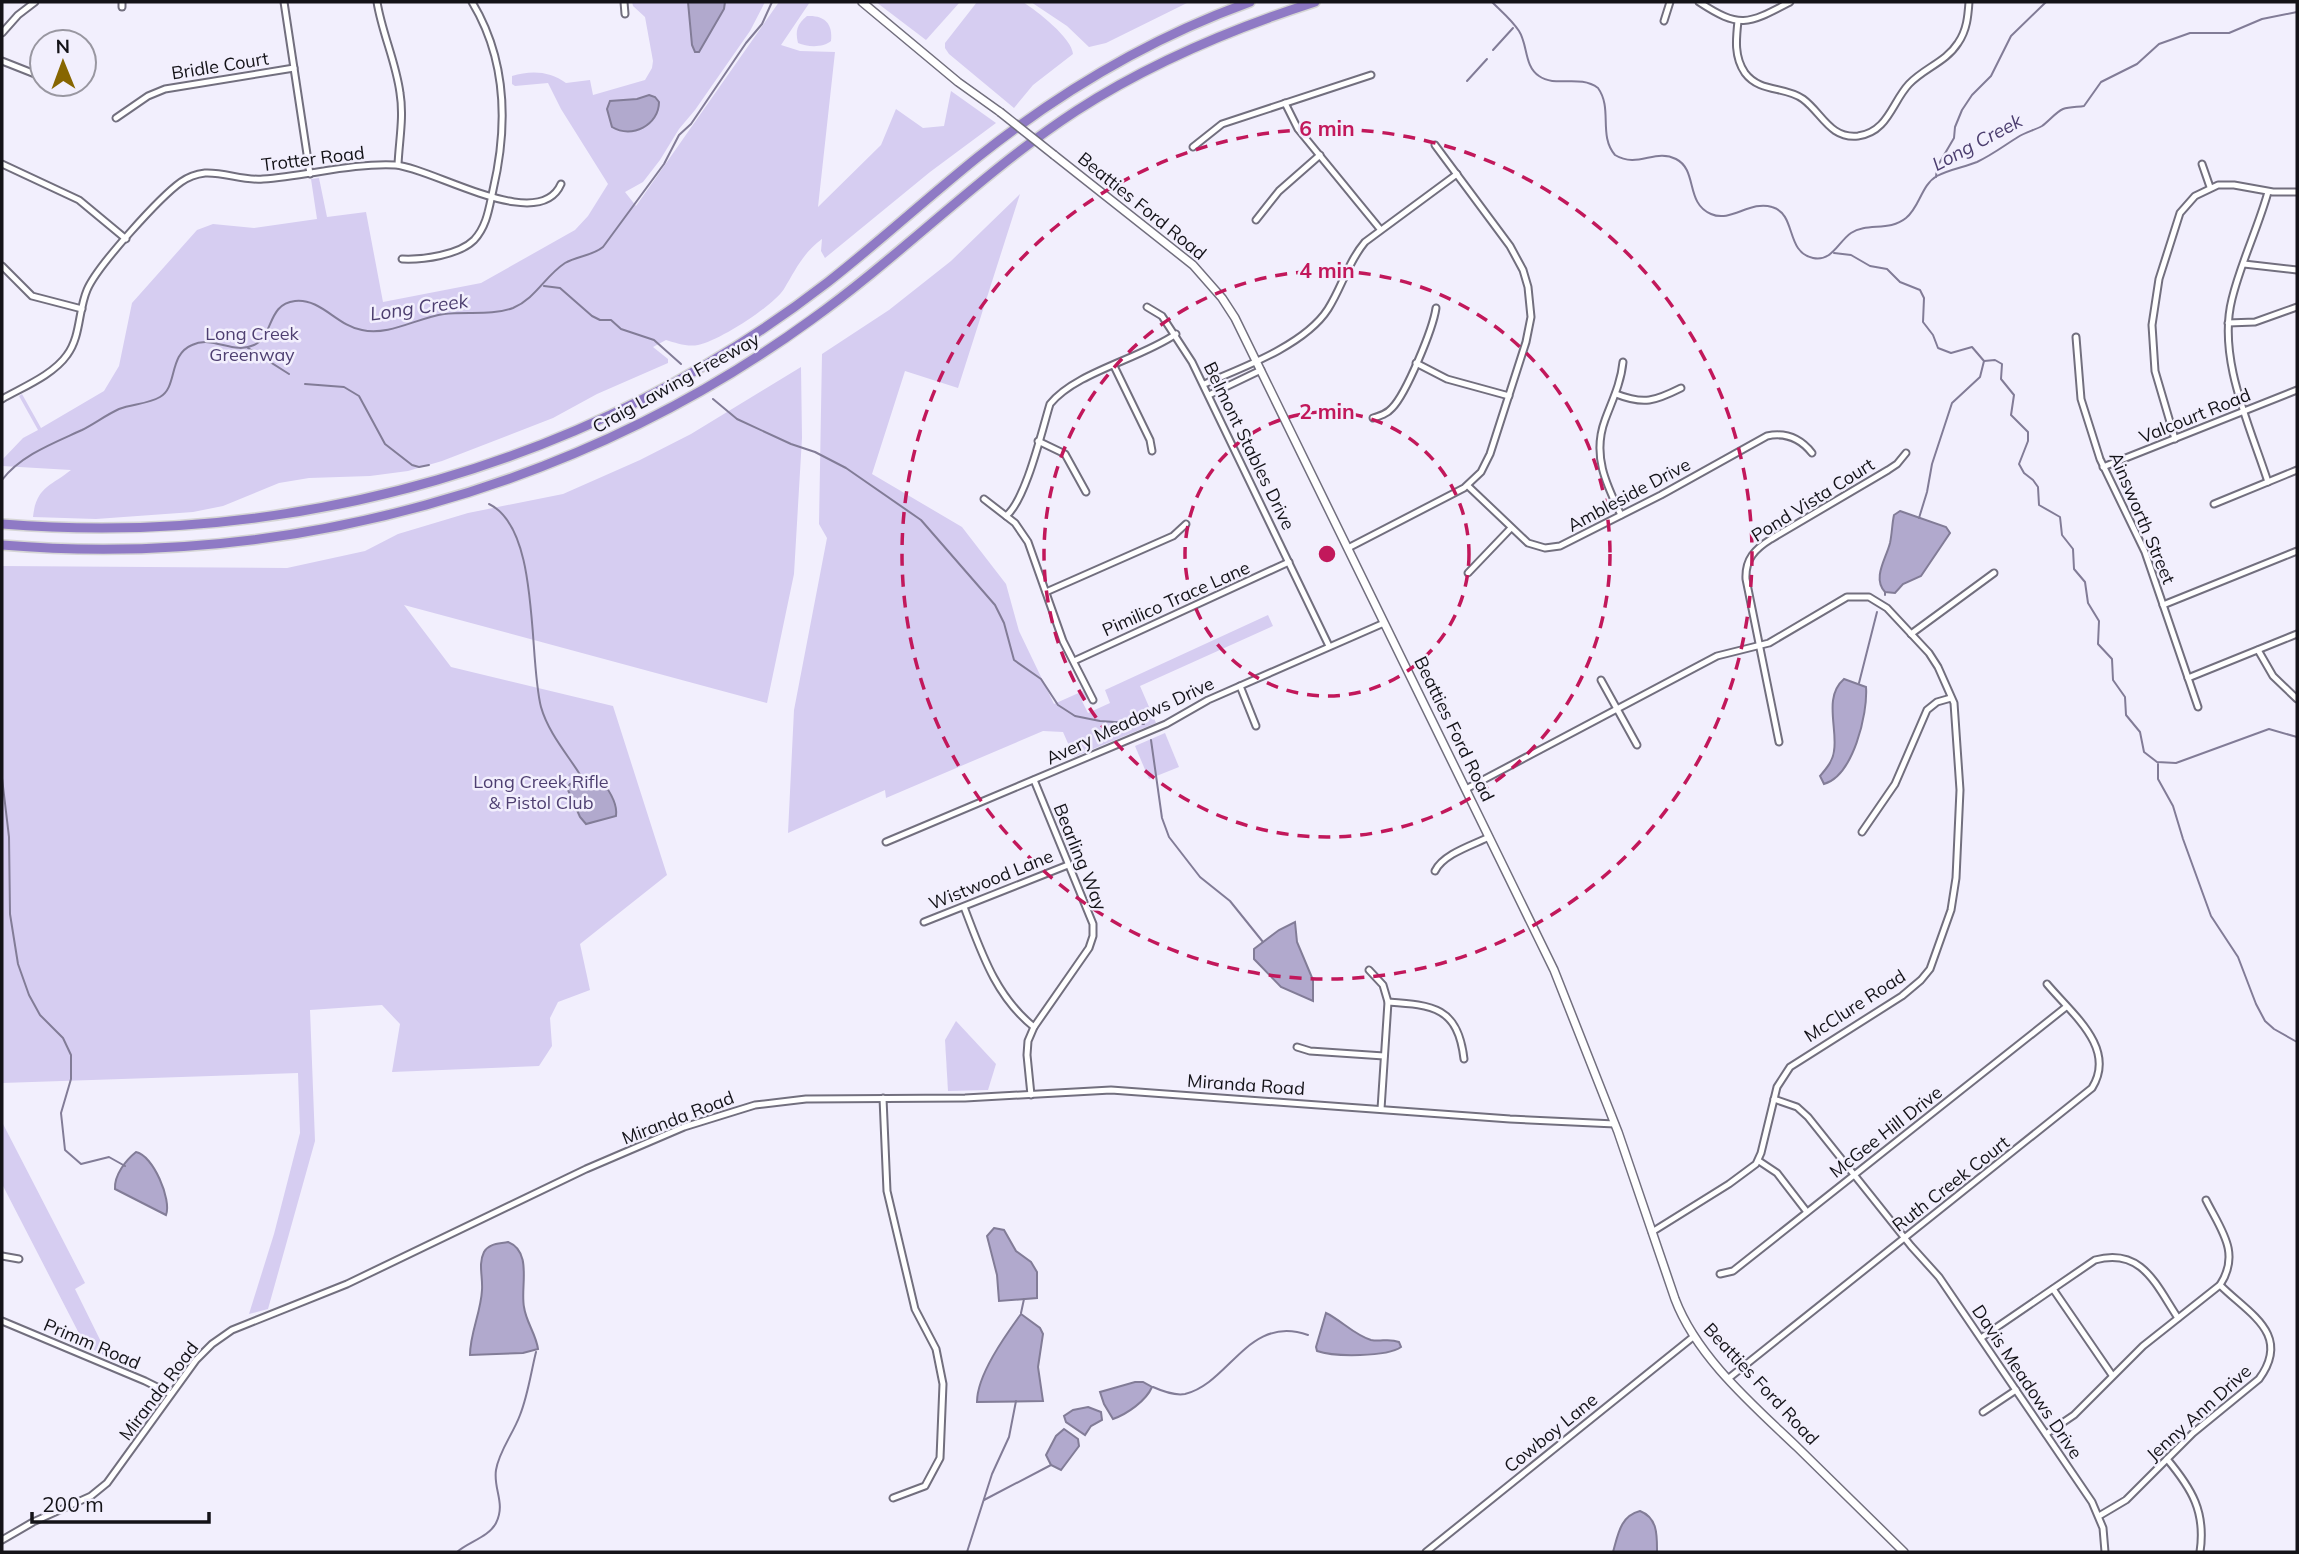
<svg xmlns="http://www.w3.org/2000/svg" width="2299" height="1554" viewBox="0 0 2299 1554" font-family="Mulish,sans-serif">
  <rect width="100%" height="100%" fill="#f2effd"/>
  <g fill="#d6cdf1">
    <path d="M632 2H765L750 31 695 110 679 129 660 160 643 182 625 192 636 206 779 2H810L781 45 800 51 835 52 818 207 881 145 896 109 923 128 944 126 951 91 996 123 930 172 825 258 821 251 822 239C803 253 796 269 784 289 772 307 719 341 698 345 687 347 676 343 666 340L653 347 668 359V363L597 394 553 418 442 461 408 471 370 476 309 478 279 483 223 506 193 512 96 519 33 517C36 487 51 486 71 470L2 466V460L23 438 38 430 19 396 22 394 41 428 104 391 119 366 132 303 197 230 213 224 254 228 317 219 311 179 319 178 327 217 366 212 383 302 481 283 575 230 588 216 608 184 561 109 548 83 515 86 512 84V76C531 70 550 71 566 83L590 80 593 95 645 80 652 68 653 61 645 17 633 6Z"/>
    <path d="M876 2H960L926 40Z"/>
    <path d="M977 2H1023C1037 11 1072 38 1073 54L1033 85 1014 108 949 54 945 48V43Z"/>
    <path d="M1031 2H1189L1106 43 1089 47 1067 26Z"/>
    <path d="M807 16C824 15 833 23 831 41 823 48 807 47 798 43 795 31 797 24 807 16Z"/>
    <path d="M1020 194 958 388 905 371 872 474 962 527 1006 584 1019 631 1054 704 1083 691 1087 698 1082 701 1088 713 1110 703 1105 690 1268 615 1273 626 1140 686 1156 723 1074 757 1063 732 1043 731 886 798 885 790 788 833 794 710 827 538 819 524 822 354 889 310 951 261Z"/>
    <path d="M801 367 802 438 794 574 767 703 404 605 451 667 613 706 667 875 580 944 590 990 558 1002 550 1018 552 1046 539 1066 392 1072 400 1024 382 1005 310 1010 315 1141 268 1309 249 1314 274 1234 300 1133 298 1073 2 1083V566L287 568 365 551 398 534 468 513 563 494 640 460 691 434Z"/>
    <path d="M1165 733 1179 767 1149 779 1135 746Z"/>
    <path d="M956 1021 996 1064 988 1090 948 1091 945 1040Z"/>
    <path d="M2 1122 85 1283 75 1289 109 1358 85 1345 2 1184Z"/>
  </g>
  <g fill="#b1a9cd" stroke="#827c97" stroke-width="2">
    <path d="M688 2H725L724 9 699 52H695L692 45Z"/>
    <path d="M649 95 655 97 659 102C659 125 632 139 612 127L607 109 610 101 637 99Z"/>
    <path d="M1900 511 1946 527 1950 533 1921 576 1903 584 1895 593 1885 592C1872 578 1886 559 1890 543 1892 534 1892 524 1894 515Z"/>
    <path d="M1844 679 1866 687C1868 714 1853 776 1824 784L1820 776C1826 769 1833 761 1834 751 1838 729 1823 697 1844 679Z"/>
    <path d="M591 779 601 780C609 790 618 803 616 816L586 824 580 817 567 788 570 784Z"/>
    <path d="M1295 922 1297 942 1313 980V1001L1281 987 1254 959V949L1279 930Z"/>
    <path d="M136 1152C153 1155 172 1200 166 1215L115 1189C114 1175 126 1160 136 1152Z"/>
    <path d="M994 1228 1004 1230 1016 1251 1031 1262 1037 1272V1298L999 1301 997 1275 987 1236Z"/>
    <path d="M508 1242C533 1252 520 1287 524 1307 526 1322 536 1334 538 1349L523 1353 470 1355C470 1333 481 1312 482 1290 483 1277 478 1264 484 1252 489 1243 500 1244 508 1242Z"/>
    <path d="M1326 1313C1341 1320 1354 1335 1371 1340 1381 1342 1389 1338 1399 1342L1401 1347C1387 1357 1334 1357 1317 1351L1316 1347Z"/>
    <path d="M1021 1314 1040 1328 1043 1334 1038 1367 1043 1401 977 1402C977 1375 1005 1336 1021 1314Z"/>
    <path d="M1135 1382H1143L1152 1387C1146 1401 1127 1414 1113 1419L1104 1404 1100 1392Z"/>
    <path d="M1088 1407 1101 1412 1102 1420 1091 1426 1085 1435 1066 1422 1064 1416 1073 1410Z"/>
    <path d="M1064 1429 1078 1439 1079 1446 1061 1470 1051 1465 1046 1455 1056 1436Z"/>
    <path d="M1640 1511C1658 1518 1657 1536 1657 1552H1613C1618 1535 1620 1516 1640 1511Z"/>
  </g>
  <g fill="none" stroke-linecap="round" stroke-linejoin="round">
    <g stroke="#827c97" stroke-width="2">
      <path d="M1492 2C1501 11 1512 20 1519 31 1528 45 1524 66 1539 76 1556 88 1579 74 1598 88 1613 109 1598 135 1615 155 1638 169 1655 148 1676 159 1698 170 1685 203 1711 214 1731 223 1750 200 1772 207 1797 214 1785 252 1813 258 1832 262 1838 242 1851 233 1867 222 1889 232 1906 218 1920 207 1921 185 1937 176 1950 169 1965 167 1977 162 1992 155 2005 145 2018 137 2026 132 2035 130 2042 126 2049 121 2056 112 2063 109 2069 107 2078 107 2084 106L2101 82 2137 64 2159 44 2190 33H2229L2262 19 2297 12"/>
      <path d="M1493 50 1513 28"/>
      <path d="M1467 81 1487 59"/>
      <path d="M1936 177 1937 167 1954 138 1955 127 1962 110 1972 95 1991 76 2011 36 2046 2"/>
      <path d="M1834 253 1851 255 1870 266 1887 269 1900 282 1920 290 1924 298 1923 322 1933 335 1938 348 1951 353 1972 347 1984 361 1980 377 1952 403 1932 464 1927 492 1919 518"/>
      <path d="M544 286 560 288 592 316 600 320H611L621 329 654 340 681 364"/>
      <path d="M248 348 289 374"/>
      <path d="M1984 361 1995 360 2002 364 2001 379 2014 395 2011 415 2028 432V441L2019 464 2024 473 2033 480 2038 487 2039 505 2060 517 2062 535 2073 549 2074 569 2085 582 2088 603 2099 621 2098 644 2112 659 2113 680 2125 697 2126 715 2140 732 2144 752 2157 762 2176 763 2269 729 2297 737"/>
      <path d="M305 384 344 387 359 396 385 444 412 465 419 467 429 465"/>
      <path d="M713 399 737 419 791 444 815 452 846 468 921 520 995 605 1004 623 1014 660 1041 679 1058 705 1075 716 1100 721 1144 724"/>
      <path d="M2 480C21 455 54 443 82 430 94 424 106 415 119 409 132 404 148 404 160 397 178 387 168 355 192 345 213 335 233 355 254 345 274 336 267 304 295 301 321 298 337 326 362 330 389 336 417 318 444 314 467 311 491 316 513 308 536 298 545 276 565 263 577 256 592 256 603 247L664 164 679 135 691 124 746 43 762 24 772 2"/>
      <path d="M489 504C541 529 528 658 541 707 549 735 570 757 584 781"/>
      <path d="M1885 595V592"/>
      <path d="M1859 683 1877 612"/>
      <path d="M1151 740 1162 818 1169 837 1200 877 1230 901 1263 942"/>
      <path d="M2158 764V779L2173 806 2183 839 2211 916 2238 957 2256 1004 2265 1021 2274 1029 2297 1042"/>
      <path d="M2 778 9 837 10 914 18 964 29 995 40 1015 63 1038 71 1055V1079L61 1113 65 1150 81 1164 109 1157 125 1166"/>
      <path d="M1021 1313 1024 1299"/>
      <path d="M1153 1387C1162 1391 1174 1396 1185 1394 1230 1383 1248 1314 1308 1335"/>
      <path d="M984 1500 1051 1465"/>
      <path d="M457 1552C468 1542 489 1537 496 1523 506 1503 493 1489 496 1470 499 1451 513 1434 520 1415 528 1395 531 1372 536 1352"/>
      <path d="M967 1552 992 1474 1009 1437 1016 1401"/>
    </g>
    <defs>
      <g id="street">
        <path d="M284 2 310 174"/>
        <path d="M377 2C382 33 396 62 400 93 404 117 399 141 398 165"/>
        <path d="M624 2 625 14"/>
        <path d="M1699 2C1740 29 1748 24 1790 2"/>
        <path d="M122 7V2"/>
        <path d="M1664 21 1670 2"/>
        <path d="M1738 21C1736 39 1734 57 1745 73 1760 93 1785 86 1803 99 1822 113 1830 139 1858 136 1888 132 1892 102 1909 84 1924 68 1946 62 1958 43 1967 30 1968 16 1969 2"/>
        <path d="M2 33 18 15 35 2"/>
        <path d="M2 61 40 76"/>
        <path d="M1285 103 1298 129 1380 229"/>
        <path d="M116 118 148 96 165 89 294 68"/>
        <path d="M1193 147 1222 124 1371 75"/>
        <path d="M2 164 79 200 126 239"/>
        <path d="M2202 164 2210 187"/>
        <path d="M2268 192C2258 228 2241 262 2232 299 2217 358 2250 426 2268 482"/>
        <path d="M1256 220 1279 191 1320 155"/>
        <path d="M402 259C423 260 459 255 474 240 487 226 489 208 493 190 508 126 507 60 472 2"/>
        <path d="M2244 264 2297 270"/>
        <path d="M2 266 32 296 82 309"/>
        <path d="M1147 307 1162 316 1192 362 1329 646"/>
        <path d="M2228 323 2255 322 2297 307"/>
        <path d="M2076 337 2081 399 2100 459 2145 552 2198 707"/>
        <path d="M1416 363 1447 379 1509 396"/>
        <path d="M1114 366 1150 440 1152 451"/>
        <path d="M1204 384C1242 368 1305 345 1328 309 1342 287 1348 262 1365 242L1457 174"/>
        <path d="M1616 394C1644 405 1655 401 1681 388"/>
        <path d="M1209 395 1261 370"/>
        <path d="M2 399C23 387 53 375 67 355 81 336 78 311 87 290 97 266 160 197 181 182 188 177 197 174 205 173 225 172 243 181 263 179 307 176 351 163 395 165 431 167 539 235 561 184"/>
        <path d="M1373 418C1380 416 1387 414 1392 408 1406 394 1433 329 1436 308"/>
        <path d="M2175 439 2155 371 2152 325 2159 279 2180 213 2195 196 2218 185H2234L2273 192H2297"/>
        <path d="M1038 441 1065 454 1086 492"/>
        <path d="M2103 467 2297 390"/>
        <path d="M1468 486 1528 543 1545 548 1560 546 1661 495 1767 436C1786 432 1801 439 1812 453"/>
        <path d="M984 499 1015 523 1028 542 1063 641 1093 700"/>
        <path d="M2214 504 2297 470"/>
        <path d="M1621 515C1606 484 1592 455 1605 420 1612 401 1621 383 1623 362"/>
        <path d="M1006 516C1026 500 1042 430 1050 404 1076 372 1140 359 1176 334"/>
        <path d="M1348 548 1464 488 1481 472 1490 454 1526 342 1531 317 1528 287 1523 270 1510 246 1435 145"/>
        <path d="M1468 573 1511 528"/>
        <path d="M1046 592 1173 536 1186 524"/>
        <path d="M2163 605 2297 551"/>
        <path d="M1911 634 1994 573"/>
        <path d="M2258 650 2273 676 2297 699"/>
        <path d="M1074 661 1289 562"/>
        <path d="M2188 678 2297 634"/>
        <path d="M1601 680 1637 745"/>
        <path d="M1240 686 1256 726"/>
        <path d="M1779 742 1746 579C1745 559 1755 549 1771 539L1888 470 1897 464 1906 453"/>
        <path d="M1466 789 1717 656 1769 643 1847 597H1869L1887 608 1929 653 1938 667 1954 703 1960 790 1956 878 1951 910 1930 969 1921 980 1902 996 1790 1067 1777 1087 1761 1153 1756 1164 1729 1184 1652 1232"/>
        <path d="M1862 832 1895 784 1927 710 1937 702 1951 698"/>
        <path d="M886 842 1166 724 1208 700 1384 623"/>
        <path d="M1435 871C1443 854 1473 845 1489 837"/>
        <path d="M964 907C981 951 995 996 1034 1027"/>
        <path d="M924 922 1068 865"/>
        <path d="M1369 970 1383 985 1388 1002 1381 1109"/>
        <path d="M1388 1002C1433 1005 1458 1007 1464 1059"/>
        <path d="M1297 1047 1310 1051 1384 1056"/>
        <path d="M1031 1095 1027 1055 1028 1041 1034 1027 1089 948 1093 936V924L1034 780"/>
        <path d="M883 1098 887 1191 915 1309 936 1349 943 1384 940 1458 925 1486 893 1498"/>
        <path d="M1774 1099 1797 1107 1808 1117 1911 1246 1939 1277 2092 1502 2103 1528 2105 1552"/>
        <path d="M1759 1161 1777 1173 1807 1212"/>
        <path d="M2 1256 19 1259"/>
        <path d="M1720 1274 1733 1271 2066 1007"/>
        <path d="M2053 1289 2112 1375"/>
        <path d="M2 1321 145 1381 171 1394"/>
        <path d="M1981 1338 2095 1260C2142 1247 2156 1285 2178 1318"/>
        <path d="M1729 1378 2092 1088C2117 1048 2072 1014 2047 984"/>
        <path d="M1983 1412 2016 1390"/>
        <path d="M2046 1434 2074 1415 2143 1346 2220 1285C2241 1253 2221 1230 2206 1200"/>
        <path d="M2167 1459C2192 1489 2206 1512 2200 1552"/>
        <path d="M2099 1516 2126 1500 2193 1433 2259 1379C2292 1334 2249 1314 2220 1285"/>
        <path d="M2 1540 33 1522 91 1496 107 1483 196 1360 212 1344 232 1330 347 1284 586 1169 684 1127 755 1105 806 1099 965 1098 1111 1090 1510 1119 1615 1124"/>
        <path d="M1426 1552 1693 1337"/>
      </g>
      <g id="secondary">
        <path d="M862 2 958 82 1000 112"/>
        <path d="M1054 155 1193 265 1222 298 1235 318 1554 970 1618 1132 1675 1299C1697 1357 1752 1404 1797 1447 1833 1482 1868 1517 1904 1552"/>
      </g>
      <g id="highway">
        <path d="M2 524C296 548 594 463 828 282 879 242 927 198 978 157 1061 91 1150 38 1250 2"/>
        <path d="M2 545C288 569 578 489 811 320 902 255 981 173 1076 111 1150 63 1231 29 1315 2"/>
      </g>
    </defs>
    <use href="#street" stroke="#726f7e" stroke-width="9"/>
    <use href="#secondary" stroke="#726f7e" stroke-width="10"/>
    <use href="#highway" stroke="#d5d5d5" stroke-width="12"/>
    <use href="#street" stroke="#fff" stroke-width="5"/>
    <use href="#secondary" stroke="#fff" stroke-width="7"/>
    <use href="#highway" stroke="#8f7ac5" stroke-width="9"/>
    <defs>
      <path id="secondary-bridge" d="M1000 112 1054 155"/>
    </defs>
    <use href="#secondary-bridge" stroke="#726f7e" stroke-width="10" stroke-linecap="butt"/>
    <use href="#secondary-bridge" stroke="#fff" stroke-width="7"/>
  </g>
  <g fill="none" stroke="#c2185b" stroke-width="3.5" stroke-dasharray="12 9">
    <circle cx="1327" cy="554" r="142"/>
    <circle cx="1327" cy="554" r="283"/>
    <circle cx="1327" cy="554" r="425"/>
  </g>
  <g text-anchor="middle" stroke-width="5" stroke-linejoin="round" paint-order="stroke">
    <g font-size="18" fill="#141318" stroke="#f2effd">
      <text transform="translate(220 66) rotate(-9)" y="6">Bridle Court</text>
      <text transform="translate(313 159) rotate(-7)" y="6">Trotter Road</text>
      <text transform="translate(1142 206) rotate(39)" y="6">Beatties Ford Road</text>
      <text transform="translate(676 383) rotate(-29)" y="6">Craig Lawing Freeway</text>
      <text transform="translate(2195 416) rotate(-22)" y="6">Valcourt Road</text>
      <text transform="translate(1249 446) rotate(64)" y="6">Belmont Stables Drive</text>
      <text transform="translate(1629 495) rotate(-28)" y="6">Ambleside Drive</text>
      <text transform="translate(1813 500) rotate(-32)" y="6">Pond Vista Court</text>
      <text transform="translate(2142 518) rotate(67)" y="6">Ainsworth Street</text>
      <text transform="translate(1176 599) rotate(-24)" y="6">Pimilico Trace Lane</text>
      <text transform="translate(1130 721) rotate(-25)" y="6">Avery Meadows Drive</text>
      <text transform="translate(1454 729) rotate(64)" y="6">Beatties Ford Road</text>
      <text transform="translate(1080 857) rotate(68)" y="6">Bearling Way</text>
      <text transform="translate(991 880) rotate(-22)" y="6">Wistwood Lane</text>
      <text transform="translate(1855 1006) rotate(-33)" y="6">McClure Road</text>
      <text transform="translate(1246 1085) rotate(4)" y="6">Miranda Road</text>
      <text transform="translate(678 1118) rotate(-21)" y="6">Miranda Road</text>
      <text transform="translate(1886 1132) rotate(-38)" y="6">McGee Hill Drive</text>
      <text transform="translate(1951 1184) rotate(-38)" y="6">Ruth Creek Court</text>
      <text transform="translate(92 1344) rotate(23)" y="6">Primm Road</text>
      <text transform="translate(2027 1382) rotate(56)" y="6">Davis Meadows Drive</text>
      <text transform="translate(1761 1384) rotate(47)" y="6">Beatties Ford Road</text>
      <text transform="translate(159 1391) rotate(-53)" y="6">Miranda Road</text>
      <text transform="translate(2199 1413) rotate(-42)" y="6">Jenny Ann Drive</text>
      <text transform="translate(1551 1433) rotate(-39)" y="6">Cowboy Lane</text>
    </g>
    <g font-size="18" fill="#4e3f71" stroke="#f2effd">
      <text x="252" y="340">Long Creek<tspan x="252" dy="21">Greenway</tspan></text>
      <text x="541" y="788">Long Creek Rifle<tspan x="541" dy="21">&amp; Pistol Club</tspan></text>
    </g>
    <g font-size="19" font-style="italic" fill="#4c3e6f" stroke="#f2effd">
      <text transform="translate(1977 142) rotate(-28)" y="7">Long Creek</text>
      <text transform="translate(419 307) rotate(-8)" y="7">Long Creek</text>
    </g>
  </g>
  <circle cx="1327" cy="554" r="10" fill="#c2185b" stroke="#f2effd" stroke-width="3.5"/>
  <g font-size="21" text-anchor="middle" font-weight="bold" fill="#c2185b" stroke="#f2effd" stroke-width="5" stroke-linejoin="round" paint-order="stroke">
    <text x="1327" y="136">6 min</text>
    <text x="1327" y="278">4 min</text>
    <text x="1327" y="419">2 min</text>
  </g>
  <rect width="2299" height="1554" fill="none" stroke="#141318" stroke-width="7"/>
  <g transform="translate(63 63) rotate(359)"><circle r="33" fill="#f2effd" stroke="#9997a1" stroke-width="2"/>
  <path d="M0-5L12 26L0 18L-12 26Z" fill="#876601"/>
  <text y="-10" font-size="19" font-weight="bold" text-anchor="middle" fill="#141318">N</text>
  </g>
  <path d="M32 1512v10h177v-10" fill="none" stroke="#141318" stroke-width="3.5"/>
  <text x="42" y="1512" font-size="21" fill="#141318" stroke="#f2effd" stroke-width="5" paint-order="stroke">200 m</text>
</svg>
